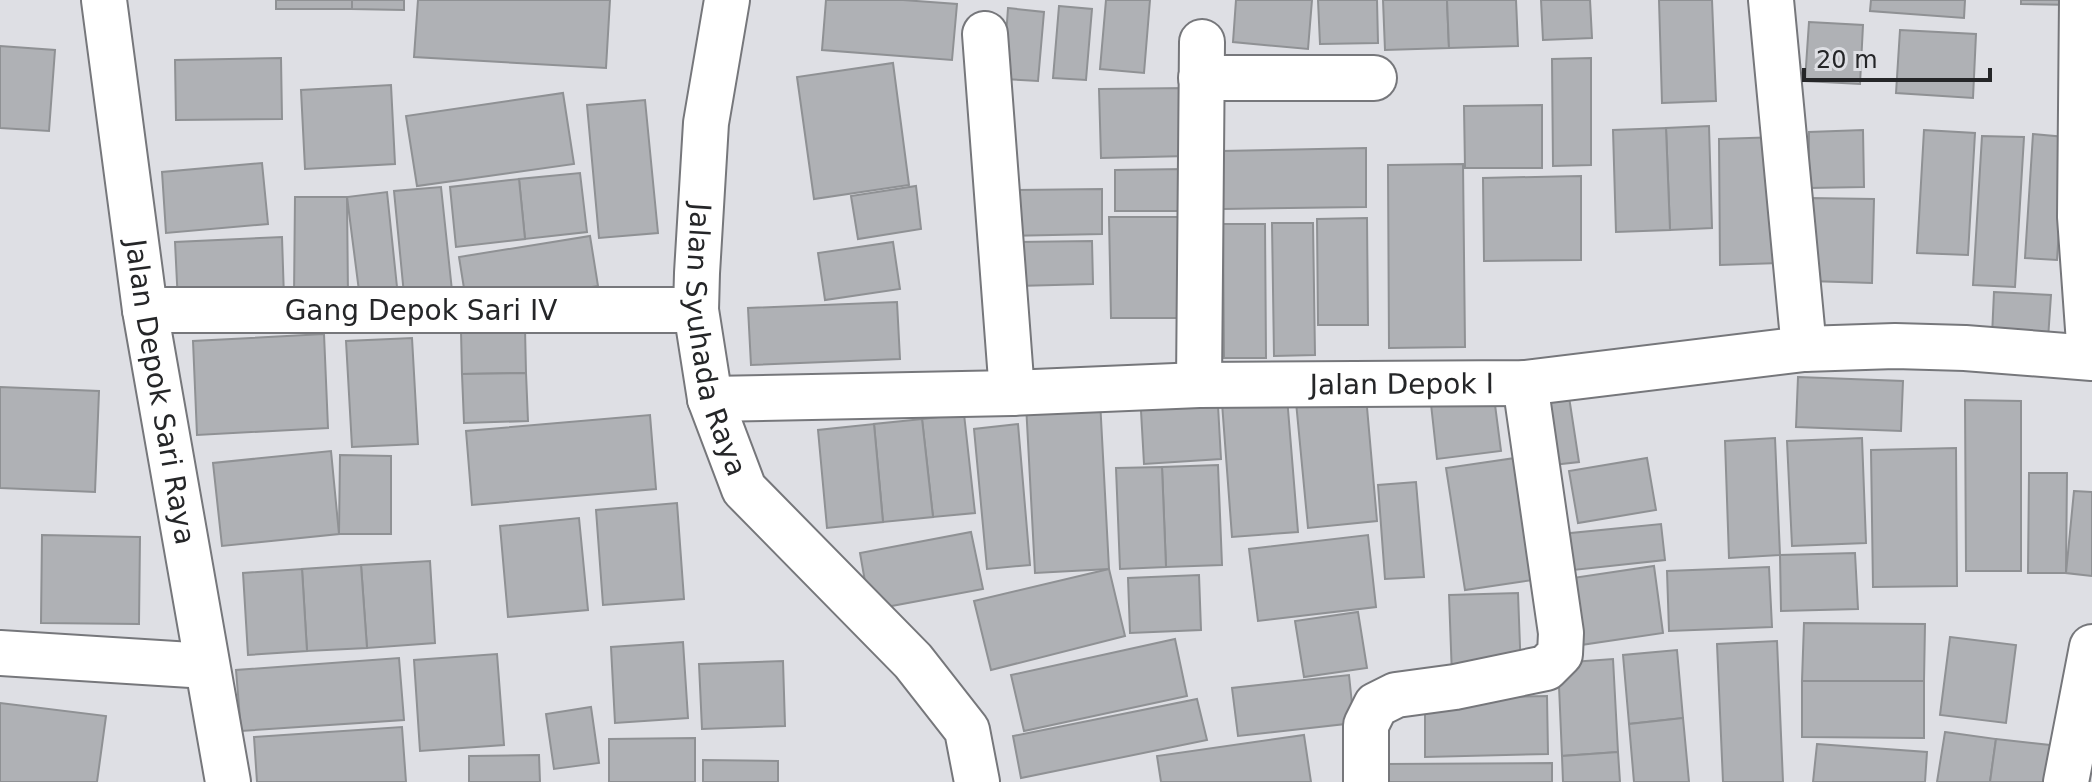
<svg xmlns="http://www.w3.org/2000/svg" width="2092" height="782" viewBox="0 0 2092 782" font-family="'DejaVu Sans',sans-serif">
  <rect width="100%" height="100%" fill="#dedfe4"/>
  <g fill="#afb1b5" stroke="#8f9194" stroke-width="2">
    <rect x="276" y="0" width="76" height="9"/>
    <path d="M352 0H404V10L352 9Z"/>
    <path d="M418 0H610L606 68 414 57Z"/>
    <path d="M826 0H903L957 4 952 60 822 50Z"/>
    <path d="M1106 0H1150L1144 73 1100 69Z"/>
    <path d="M1236 0H1312L1308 49 1233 42Z"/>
    <path d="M1318 0H1377L1378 43 1320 44Z"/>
    <path d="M1383 0H1447L1449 48 1385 50Z"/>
    <path d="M1447 0H1516L1518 46 1449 48Z"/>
    <path d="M1541 0H1590L1592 38 1543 40Z"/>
    <path d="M1659 0H1712L1716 101 1662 103Z"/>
    <path d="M1871 0H1965L1964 18 1870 11Z"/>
    <path d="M2021 0H2074V5L2021 4Z"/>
    <path d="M1059 6 1092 9 1086 80 1053 78Z"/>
    <path d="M1008 8 1044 12 1038 81 1003 79Z"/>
    <path d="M1809 22 1863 25 1860 84 1805 81Z"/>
    <path d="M1900 30 1976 34 1973 98 1896 93Z"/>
    <path d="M0 46 55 50 49 131 0 128Z"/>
    <path d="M281 58 282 119 176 120 175 60Z"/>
    <path d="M1591 58V165L1553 166 1552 59Z"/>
    <path d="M893 63 909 185 814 199 797 77Z"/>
    <path d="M391 85 395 164 305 169 301 90Z"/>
    <path d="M1187 88 1188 156 1101 158 1099 89Z"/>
    <path d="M563 93 574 164 417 186 406 116Z"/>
    <path d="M645 100 658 233 599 238 587 105Z"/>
    <path d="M1542 105V168H1465L1464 106Z"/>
    <path d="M1709 126 1712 228 1670 230 1666 128Z"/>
    <path d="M1666 128 1670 230 1616 232 1613 130Z"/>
    <path d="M1863 130 1864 187 1809 188V132Z"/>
    <path d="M1924 130 1975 133 1968 255 1917 253Z"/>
    <path d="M2033 134 2065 137 2057 260 2025 258Z"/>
    <path d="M1982 136 2024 137 2015 287 1973 285Z"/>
    <path d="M1779 137 1781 263 1720 265 1719 139Z"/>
    <path d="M1366 148V207L1223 209 1222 151Z"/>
    <path d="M262 163 268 224 166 233 162 172Z"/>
    <path d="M1463 164 1465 347 1389 348 1388 165Z"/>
    <path d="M1185 169V211H1115V170Z"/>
    <path d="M580 173 587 232 525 239 519 179Z"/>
    <path d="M1581 176V260L1484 261 1483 178Z"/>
    <path d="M519 179 525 239 456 247 450 187Z"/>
    <path d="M916 186 921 229 858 239 851 196Z"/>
    <path d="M441 187 453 300 405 305 394 191Z"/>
    <path d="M1102 189V234L1008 236V190Z"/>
    <path d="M387 192 397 287 359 291 347 197Z"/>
    <path d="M295 197H347L348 297 294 296Z"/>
    <path d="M1809 198 1874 199 1872 283 1809 281Z"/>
    <path d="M1109 217H1182V318H1111Z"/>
    <path d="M1367 218 1368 325H1318L1317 219Z"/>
    <path d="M1272 223H1313L1315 355 1274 356Z"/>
    <path d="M1223 224H1265L1266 358H1224Z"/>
    <path d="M590 236 598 286 467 307 459 257Z"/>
    <path d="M282 237 284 298 178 303 175 242Z"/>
    <path d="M1092 241 1093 284 1012 286V242Z"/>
    <path d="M893 242 900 289 825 300 818 253Z"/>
    <path d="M1994 292 2051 295 2048 339 1992 336Z"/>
    <path d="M897 302 900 359 751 365 748 308Z"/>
    <path d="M525 329 526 373 462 374 461 331Z"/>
    <path d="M324 334 328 428 197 435 193 341Z"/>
    <path d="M412 338 418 444 352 447 346 341Z"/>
    <path d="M526 373 528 421 464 423 462 374Z"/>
    <path d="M1798 377 1903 381 1901 431 1796 427Z"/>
    <path d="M0 387 99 391 95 492 0 488Z"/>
    <path d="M1217 388 1221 459 1144 464 1140 393Z"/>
    <path d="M1366 396 1377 521 1308 528 1296 402Z"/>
    <path d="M1287 397 1298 532 1232 537 1222 403Z"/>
    <path d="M1494 397 1501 451 1437 459 1431 404Z"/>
    <path d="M1569 397 1579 462 1544 466 1534 403Z"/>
    <path d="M1100 400 1109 569 1035 573 1026 404Z"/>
    <path d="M1965 400 2021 401V571H1966Z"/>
    <path d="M964 414 975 513 933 517 922 419Z"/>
    <path d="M650 415 656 489 472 505 466 431Z"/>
    <path d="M922 419 933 517 883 522 874 424Z"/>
    <path d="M874 424 883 522 827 528 818 430Z"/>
    <path d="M1018 424 1030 565 987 569 974 429Z"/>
    <path d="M1775 438 1780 555 1729 558 1725 441Z"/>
    <path d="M1862 438 1866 543 1792 546 1787 441Z"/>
    <path d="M1956 448 1957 586 1873 587 1871 450Z"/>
    <path d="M331 451 339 534 222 546 213 463Z"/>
    <path d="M340 455 391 456V534H339Z"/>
    <path d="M1522 457 1540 579 1465 590 1446 468Z"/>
    <path d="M1647 458 1656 510 1578 523 1569 471Z"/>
    <path d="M1218 465 1222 565 1166 567 1162 467Z"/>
    <path d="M1162 467 1166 567 1120 569 1116 468Z"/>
    <path d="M2029 473H2067L2066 573H2028Z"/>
    <path d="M1416 482 1424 577 1385 579 1378 485Z"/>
    <path d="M2074 491 2092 492V576L2066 573Z"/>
    <path d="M677 503 684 599 603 605 596 510Z"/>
    <path d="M579 518 588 610 508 617 500 526Z"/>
    <path d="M1661 524 1665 560 1564 571 1561 534Z"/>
    <path d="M971 532 983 589 870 610 860 553Z"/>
    <path d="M42 535 140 537 139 624 41 623Z"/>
    <path d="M1368 535 1376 607 1258 621 1249 549Z"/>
    <path d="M1855 553 1858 609 1781 611 1780 555Z"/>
    <path d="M430 561 435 643 367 648 361 565Z"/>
    <path d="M361 565 367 648 307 651 302 569Z"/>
    <path d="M1654 566 1663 633 1574 646 1566 579Z"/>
    <path d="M1769 567 1772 627 1669 631 1667 571Z"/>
    <path d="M302 569 307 651 248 655 243 573Z"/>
    <path d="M1109 569 1125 636 991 670 974 601Z"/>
    <path d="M1199 575 1201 630 1130 633 1128 578Z"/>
    <path d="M1518 593 1521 673 1452 676 1449 595Z"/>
    <path d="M1358 612 1367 668 1304 677 1295 621Z"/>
    <path d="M1804 623 1925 624 1924 681H1802Z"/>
    <path d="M1950 637 2016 645 2006 723 1940 715Z"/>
    <path d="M1175 639 1187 696 1024 731 1011 675Z"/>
    <path d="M1777 641 1783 782H1723L1717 644Z"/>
    <path d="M683 642 688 718 615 723 611 647Z"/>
    <path d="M1677 650 1683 718 1629 724 1623 655Z"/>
    <path d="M497 654 504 745 420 751 414 660Z"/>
    <path d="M399 658 404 720 241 731 236 670Z"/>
    <path d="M1613 659 1618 752 1562 756 1558 663Z"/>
    <path d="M783 661 785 726 702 729 699 664Z"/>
    <path d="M1349 675 1354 723 1238 736 1232 688Z"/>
    <path d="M1802 681H1924V738L1802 737Z"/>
    <path d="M1547 696 1548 754 1425 757V699Z"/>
    <path d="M1197 699 1207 740 1021 778 1013 736Z"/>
    <path d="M0 703 106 716 97 782H0Z"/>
    <path d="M591 707 599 763 554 769 546 714Z"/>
    <path d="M1683 718 1689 782H1634L1629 724Z"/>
    <path d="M402 727 406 782H257L254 737Z"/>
    <path d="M1945 732 1996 739 1990 782H1937Z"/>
    <path d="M1304 735 1311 782H1161L1157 756Z"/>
    <path d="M695 738V782H609V739Z"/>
    <path d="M1996 739 2059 746 2054 782H1990Z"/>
    <path d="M1817 744 1927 752 1925 782H1813Z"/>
    <path d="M1618 752 1620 782H1563L1562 756Z"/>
    <path d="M539 755 540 782H469V756Z"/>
    <path d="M703 760 778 761V782H703Z"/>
    <path d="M1552 763V782H1385V764Z"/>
  </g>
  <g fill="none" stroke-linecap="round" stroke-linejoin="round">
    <defs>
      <g id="street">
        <path id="s1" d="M104 0 145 310 228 782"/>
        <path d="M1771 0 1804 349"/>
        <path d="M2082 0 2080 217 2090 357"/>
        <path d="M985 34 1012 393"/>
        <path d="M1201 78H1374"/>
        <path id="s2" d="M145 310H696"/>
        <path d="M1199 385 1202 42"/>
        <path id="s3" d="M710 399 1012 393 1199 385 1525 383 1804 349 1895 346 1965 348 2092 358"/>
        <path d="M0 653 207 666"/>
        <path d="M1366 782V725L1376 705 1396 695 1455 687 1546 668 1560 654 1561 633 1525 383"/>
        <path d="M2066 782 2092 647"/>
      </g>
      <g id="secondary">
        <path id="s4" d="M727 0 706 123 697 273 696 310 710 399 744 489 913 661 967 730 977 782"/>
      </g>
    </defs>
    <use href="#street" stroke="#76777b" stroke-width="48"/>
    <use href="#secondary" stroke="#76777b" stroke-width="48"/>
    <use href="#street" stroke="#fff" stroke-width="44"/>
    <use href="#secondary" stroke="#fff" stroke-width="44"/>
  </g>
  <g text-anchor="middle" stroke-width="7" stroke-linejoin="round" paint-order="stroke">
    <g font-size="28" fill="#252628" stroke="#dedfe4">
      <text dy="10" stroke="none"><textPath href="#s2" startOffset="276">Gang Depok Sari IV</textPath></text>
      <text dy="10" stroke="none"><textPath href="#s4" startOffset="344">Jalan Syuhada Raya</textPath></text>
      <text dy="10" stroke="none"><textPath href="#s3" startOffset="692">Jalan Depok I</textPath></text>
      <text dy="10" stroke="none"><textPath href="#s1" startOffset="396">Jalan Depok Sari Raya</textPath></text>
    </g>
  </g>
  <path d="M1804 68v12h186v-12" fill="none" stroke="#252628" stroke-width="4"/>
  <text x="1816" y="68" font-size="24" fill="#252628" stroke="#dedfe4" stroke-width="6" paint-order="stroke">20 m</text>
</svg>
